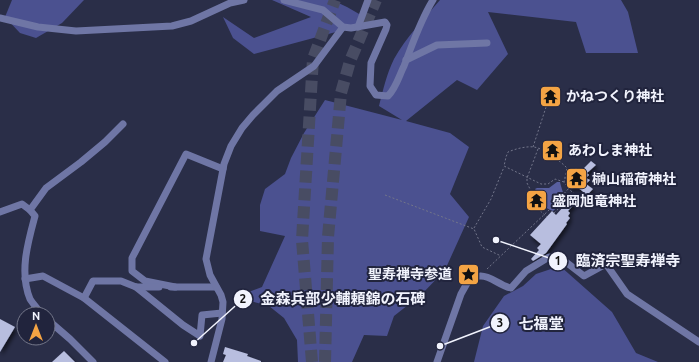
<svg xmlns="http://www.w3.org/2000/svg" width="699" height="362" viewBox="0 0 699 362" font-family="Ubuntu,'Noto Sans JP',sans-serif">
  <defs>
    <filter id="shadow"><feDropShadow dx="2" dy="3.5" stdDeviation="2" flood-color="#0009"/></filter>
  </defs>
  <rect width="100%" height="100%" fill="#2a2e48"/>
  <g fill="#4b5190">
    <path d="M12 0H84L62 23 36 38 20 33 5 17Z"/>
    <path d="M272 0H332L347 7 373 22 254 54 233 38 223 17 254 38 311 17Z"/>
    <path d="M440 0H621L628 12 638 53H586L576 22 488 12 508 54 477 90 457 80 406 121 450 133 469 147 450 194 469 217 445 270 422 294 394 316 387 336 364 335 352 362H298L297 340 284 318 269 306 235 297 262 287 285 236 260 231V205L265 189 285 174 291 158 304 133 325 100 402 120 379 106C383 90 387 73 394 59 406 37 424 19 440 0Z"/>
    <path d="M560 266 612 312 636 353 658 362H474L483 326 504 296 523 286 536 274Z"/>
  </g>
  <path fill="#585f9f" d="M557 182H560C564 200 570 197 553 211 536 204 544 201 535 189L537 188H549Z"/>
  <g fill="#b8bedf" filter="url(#shadow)">
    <path d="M591 161 596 165 587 173 589 175 586 178 590 180 586 184 593 189 587 195 576 186 572 189 567 184 570 181 565 178 576 168 580 172Z"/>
    <path d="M571 198 576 202 568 211 570 213 568 216 570 218 566 223 567 224 546 253 533 261 531 259 539 250 537 248 541 244 530 235 552 211 556 215Z"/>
    <path d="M0 319 15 327 0 352Z"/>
    <path d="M225 347 248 354 247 356 261 361V362H223L226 355 223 354Z"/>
    <path d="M64 351 75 362H52Z"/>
  </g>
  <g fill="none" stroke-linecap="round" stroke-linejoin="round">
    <g stroke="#484c63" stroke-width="12" stroke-dasharray="12 6" stroke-linecap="butt">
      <path d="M312 362 302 240 313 59 335 0"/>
      <path d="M325 362 328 237 341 93 350 61 376 0"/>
    </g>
    <g stroke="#72758a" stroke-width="1" stroke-dasharray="2 2" stroke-linecap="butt">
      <path d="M533 147 549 98"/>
      <path d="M538 149 527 178V183L531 191 532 199 536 207 547 217"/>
      <path d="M564 182 555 179 548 184H541L504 166 506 157 508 152C515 149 526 146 534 147 545 149 559 160 567 168L564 182 569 189 587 206"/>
      <path d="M385 195 474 229 482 247 501 256"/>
      <path d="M554 213 574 194"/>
      <path d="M474 228 491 199 504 167"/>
      <path d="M487 269 549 210 570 187"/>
    </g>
    <g stroke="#6f76a5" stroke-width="7">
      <path d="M284 0 323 10 343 27 351 28 385 22 387 25 386 29 371 63 370 86 376 95 388 96C396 88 399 76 404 66 413 43 420 21 433 0"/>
      <path d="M0 18 38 27 76 31 172 26 191 21 230 3 244 0"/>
      <path d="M358 27 368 0"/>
      <path d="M406 60 437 45 487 43"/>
      <path d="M0 212 22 204 30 210"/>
      <path d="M25 279 43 276 84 298 165 362"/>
      <path d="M136 287 183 325 200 336 202 315 222 313"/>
      <path d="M171 287H216"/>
      <path d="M175 287 145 281 132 271V258L186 154 223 169"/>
      <path d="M84 298 93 281H121L136 287H159"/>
      <path d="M41 314C38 309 33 304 30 299 19 272 28 242 35 216L30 210 46 188 81 162 105 142 123 124"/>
      <path d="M48 320 70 339 93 362"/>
      <path d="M211 362 222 319 223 302 221 295 210 275 206 259 224 164 231 146 242 128 253 115 277 91 314 66 343 27"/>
      <path d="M437 362 461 294 470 278C473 277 476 276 480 276 490 275 500 286 511 288L526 271 549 257 562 259 584 276 606 264 627 294 699 342"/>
    </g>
  </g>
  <defs>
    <symbol id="temple-square" viewBox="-11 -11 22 22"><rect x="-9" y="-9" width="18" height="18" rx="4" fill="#f4a444" stroke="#21243d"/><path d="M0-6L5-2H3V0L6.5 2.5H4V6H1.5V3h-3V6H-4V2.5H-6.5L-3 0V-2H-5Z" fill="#111"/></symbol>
    <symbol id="sight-square" viewBox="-11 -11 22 22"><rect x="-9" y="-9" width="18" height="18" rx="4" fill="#f4a444" stroke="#21243d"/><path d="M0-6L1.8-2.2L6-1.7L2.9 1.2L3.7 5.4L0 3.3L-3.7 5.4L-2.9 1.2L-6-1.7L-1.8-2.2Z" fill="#111"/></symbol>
  </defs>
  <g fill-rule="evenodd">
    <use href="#temple-square" x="538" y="84" width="25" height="25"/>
    <use href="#temple-square" x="540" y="138" width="25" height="25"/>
    <use href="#temple-square" x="564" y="166" width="25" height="25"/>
    <use href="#temple-square" x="524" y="188" width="25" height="25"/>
    <use href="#sight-square" x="456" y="262" width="25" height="25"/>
  </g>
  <g text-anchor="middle" stroke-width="4" stroke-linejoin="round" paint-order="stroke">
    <g font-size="14" font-weight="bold" fill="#f1f3fd" stroke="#21243d" text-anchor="start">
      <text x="566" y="101">かねつくり神社</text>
      <text x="568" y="155">あわしま神社</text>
      <text x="592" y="184">榊山稲荷神社</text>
      <text x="552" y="206">盛岡旭竜神社</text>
      <text x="452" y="279" text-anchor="end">聖寿禅寺参道</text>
    </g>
  </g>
  <path fill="none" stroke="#f1f3fd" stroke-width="1.5" d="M496 240L558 261M194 343L243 299M440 346L500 323"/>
  <g fill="#f1f3fd" stroke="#21243d" stroke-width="1.5">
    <circle cx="496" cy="240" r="4"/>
    <circle cx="194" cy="343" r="4"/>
    <circle cx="440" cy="346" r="4"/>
    <circle cx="558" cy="261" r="10"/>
    <circle cx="243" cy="299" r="10"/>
    <circle cx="500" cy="323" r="10"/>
  </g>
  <g font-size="12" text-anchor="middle" font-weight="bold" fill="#111">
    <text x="558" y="265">1</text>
    <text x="243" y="303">2</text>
    <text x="500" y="327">3</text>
  </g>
  <g font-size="15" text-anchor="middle" font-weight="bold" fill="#f1f3fd" stroke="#21243d" stroke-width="4" stroke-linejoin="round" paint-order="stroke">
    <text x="628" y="266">臨済宗聖寿禅寺</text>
    <text x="343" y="304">金森兵部少輔頼錦の石碑</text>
    <text x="541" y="329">七福堂</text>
  </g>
  <g transform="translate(36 326)"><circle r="19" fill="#21243d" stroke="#74778a"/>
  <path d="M0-3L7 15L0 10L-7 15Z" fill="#f4a444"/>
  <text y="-6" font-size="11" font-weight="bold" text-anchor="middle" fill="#f1f3fd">N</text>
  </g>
</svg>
